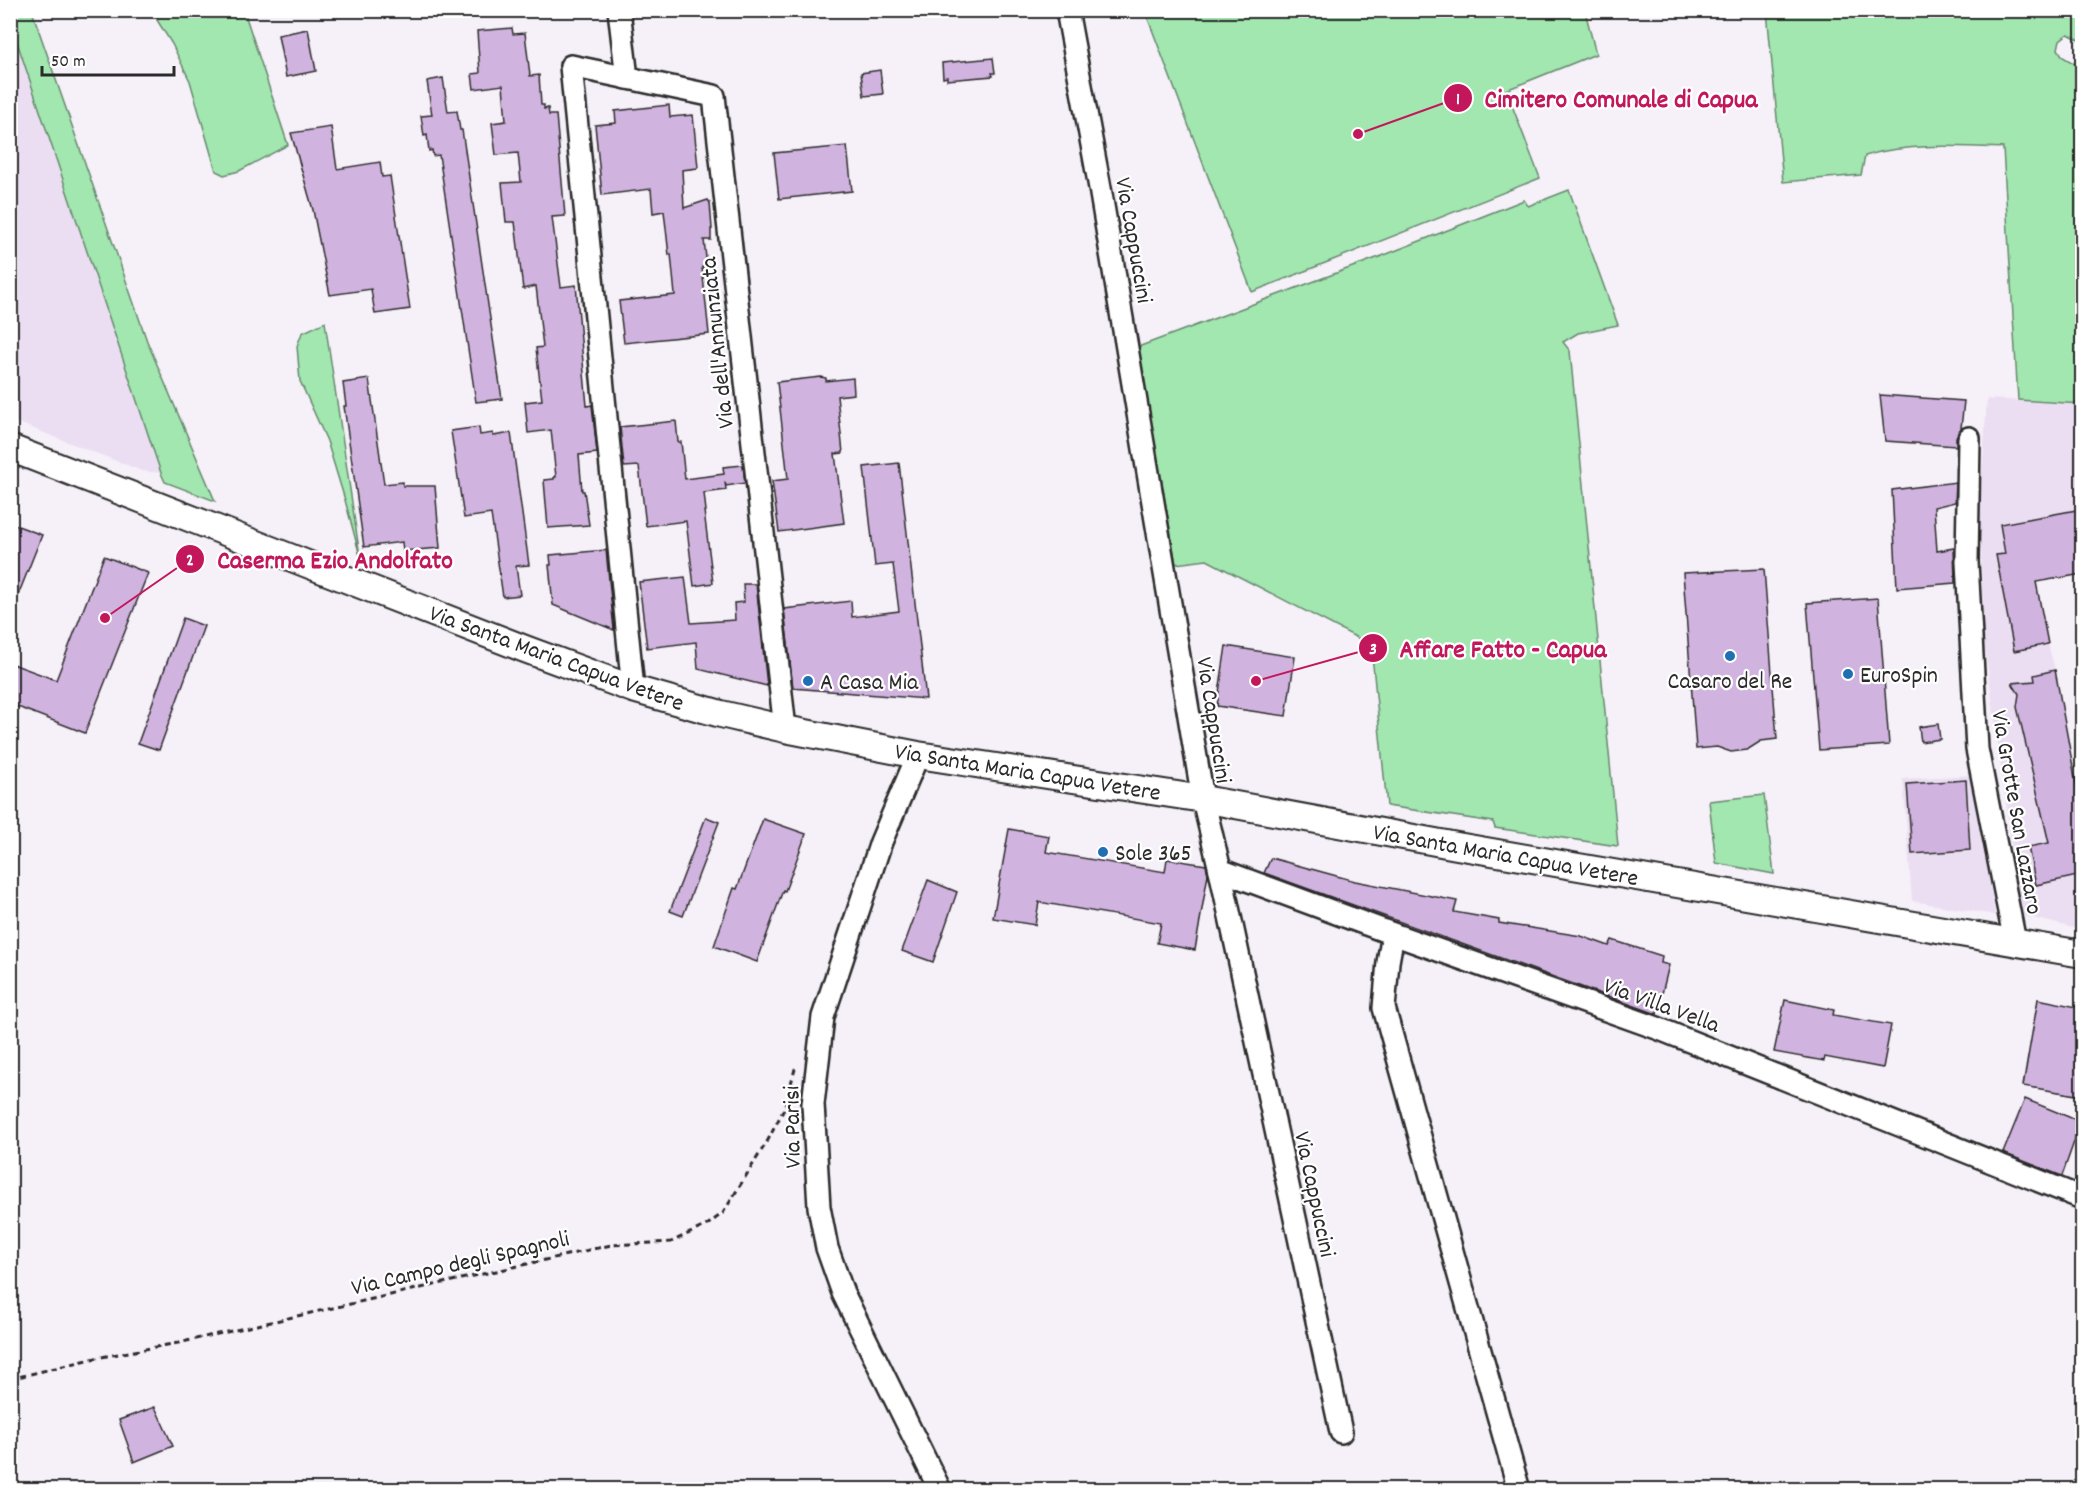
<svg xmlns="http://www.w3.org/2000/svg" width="2093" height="1500" viewBox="0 0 2093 1500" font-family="Dekko,sans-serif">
  <rect width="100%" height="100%" fill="#f6f0f9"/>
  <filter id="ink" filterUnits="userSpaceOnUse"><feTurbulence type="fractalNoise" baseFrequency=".0167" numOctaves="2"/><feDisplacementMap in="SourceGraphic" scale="12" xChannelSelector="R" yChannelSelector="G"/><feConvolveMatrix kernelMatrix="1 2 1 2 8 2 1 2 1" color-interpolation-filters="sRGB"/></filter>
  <g filter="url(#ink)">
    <g fill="#ebdef2">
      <path d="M10 24 161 473 142 471 11 420Z"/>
      <path d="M1987 399 2082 404V574L2036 583 2048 644 2055 670 2082 815V930L2021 915 1983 632 1980 505Z"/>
      <path d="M1973 775 1995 915 1912 901 1903 779Z"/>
    </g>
    <g fill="#a2e6b0" stroke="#66886e" stroke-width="1.5">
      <path d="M10 11H32L147 341 215 501 165 482 161 473 11 24Z"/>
      <path d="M158 11H244L288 145 239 171 224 175 216 171 190 81 172 44 157 20Z"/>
      <path d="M1145 11H1585L1596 54 1506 90 1540 178 1252 292Z"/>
      <path d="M1767 11H2082V41L2068 34 2060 40 2058 49 2063 57 2082 68V404L2018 400 2003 148C1961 146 1905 143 1865 156L1861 175 1783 182Z"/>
      <path d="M1569 190 1618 325 1578 333 1563 342 1570 351 1618 846 1495 828 1493 822 1387 806 1371 645 1207 560 1176 564 1138 347 1382 256 1524 200 1528 206Z"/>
      <path d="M325 322 360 556 345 500 327 441 300 381 297 346 302 333Z"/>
      <path d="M1764 795 1774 874 1716 863 1709 801Z"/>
    </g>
    <g fill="#d1b3e0" stroke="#2b2b2b" stroke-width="1.5">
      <path d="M512 28 513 34 525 33 530 76 539 75 541 105H544V109L548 108 549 115H556L565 216 552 217 561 287 576 285 587 406 592 405 597 453 579 455 582 491H584L589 525 548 528 544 480 554 479V477H556L551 430 528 433 525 402 542 400 536 348 543 347 536 286 523 289 515 222H506L502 183 521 182 518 153 496 155 492 123 506 121 503 85 474 89 472 74 480 73 477 31Z"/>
      <path d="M308 29 316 71 286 77 278 35Z"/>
      <path d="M993 58 995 73H992L993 76 947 80V77L943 78 942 63Z"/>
      <path d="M880 70 883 94 864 96 861 73Z"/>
      <path d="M443 78 448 112 457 111 460 130H462L502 399 476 402 439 155 433 156 432 150 429 151 427 135 424 136 421 116 432 115 427 81Z"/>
      <path d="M669 105 670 117 693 115 698 168 682 170 684 208 708 200 710 203 712 229H711V240H704L707 267H702L709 334 624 343 619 301 675 295 671 254 669 255 664 211 653 213 651 189 602 195 595 125 616 123 615 111Z"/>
      <path d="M331 127 337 169 380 162 382 177 390 176 410 309 375 314 371 289 330 295 313 210 291 133Z"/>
      <path d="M847 146 852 191 779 199 774 153Z"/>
      <path d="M821 377 826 378V381L853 378 854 394 837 396 843 453 835 454 844 523 779 532 772 481 788 479 777 382Z"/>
      <path d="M369 379 384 484 403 482V486H435L440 548 403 551 402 542 364 547 344 406H346L343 383Z"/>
      <path d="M1880 395 1964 401 1961 428 1956 437V446L1885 441Z"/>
      <path d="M676 421 678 442H681L685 479 724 474 723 467 743 465 745 483 726 486 725 482 726 490 704 493 706 511H704L713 583 694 586 686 521 646 526 639 466 624 467 620 427Z"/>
      <path d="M479 427 480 435 493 433V436L511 433 529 565 516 566 520 595 503 597 491 514 464 518 451 431Z"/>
      <path d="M899 463 926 699 793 688 784 609 851 601 852 617 899 611 893 564 875 566 864 467Z"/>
      <path d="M1956 482 1955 502 1934 507 1937 551 1954 548 1955 583 1897 588 1892 490Z"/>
      <path d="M2082 509V574L2036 582 2048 644 2014 651 1996 555 2005 554 2000 524Z"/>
      <path d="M10 523 42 535 11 613H10Z"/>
      <path d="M606 550 614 630 553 605 549 565H551L550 555Z"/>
      <path d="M104 556 148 573 85 733 10 704V663L56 680Z"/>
      <path d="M1764 569 1777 739 1761 741 1747 750 1731 752 1717 747 1696 749 1683 573Z"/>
      <path d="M685 577 691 623 735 620 734 603 744 602 743 584H756L767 686 698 669 696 642 647 648 639 582Z"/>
      <path d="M1878 598 1889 745 1819 750 1807 603Z"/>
      <path d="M183 618 204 626 159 750 138 743Z"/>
      <path d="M1226 646 1295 657 1286 716 1217 706Z"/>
      <path d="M2055 670 2082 815V875L2036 885 2028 847 2049 843 2017 707 2019 694 2012 683 2035 681 2034 675Z"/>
      <path d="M1938 724 1940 739 1921 742 1919 727Z"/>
      <path d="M1966 780 1970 850 1912 854 1907 784Z"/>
      <path d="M706 817 719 822 683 916 670 911Z"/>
      <path d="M763 819 806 834 785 891 783 890 757 962 714 946 734 888 737 889Z"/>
      <path d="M1009 829 1049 836 1046 852 1165 872 1167 859 1206 865 1208 874 1195 950 1157 943 1161 923 1039 902 1035 925 993 918Z"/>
      <path d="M1271 858 1355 881 1457 901 1454 912 1499 920V923L1581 936 1609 946 1612 940 1662 956 1661 963 1669 965 1657 1014 1264 873Z"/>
      <path d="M928 880 957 892 933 962 902 951Z"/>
      <path d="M2038 999 2082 1008V1096L2023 1086Z"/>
      <path d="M1785 1000 1834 1010 1833 1015 1891 1025 1883 1068 1825 1057 1824 1061 1774 1052Z"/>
      <path d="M2025 1099 2081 1122 2062 1176 2003 1153Z"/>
      <path d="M155 1407 173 1446 134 1462 119 1420Z"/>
    </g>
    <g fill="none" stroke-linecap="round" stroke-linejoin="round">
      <defs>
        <g id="minor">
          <path d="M619 10 627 78"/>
          <path d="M1067 10 1100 188 1203 799 1220 870 1341 1432"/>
          <path d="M1969 438 1967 562 1977 749 2015 942"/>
          <path d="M633 689 571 66 714 96 785 729"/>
          <path d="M918 755 881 842 823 1017 813 1104 819 1207 827 1248 843 1293 940 1490"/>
          <path d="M1220 870 1393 934 1657 1028 2082 1198"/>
          <path d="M1393 934 1388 962 1384 1008 1519 1490"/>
        </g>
        <path id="major" d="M10 448 525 649 633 689 721 714 785 729 918 755 1203 799 1457 846 2082 954"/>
      </defs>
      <use href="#minor" stroke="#2b2b2b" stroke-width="26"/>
      <use href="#major" stroke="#2b2b2b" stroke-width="30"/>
      <path stroke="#2b2b2b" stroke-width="3" stroke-dasharray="6 4.5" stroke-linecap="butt" d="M10 1379 96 1358 178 1343 611 1245 671 1242 707 1225 723 1213 768 1140 784 1109 795 1069 798 1066"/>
      <use href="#minor" stroke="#fff" stroke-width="21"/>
      <use href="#major" stroke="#fff" stroke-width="26"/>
    </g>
  </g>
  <g fill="#1f6fb2" stroke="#fff" stroke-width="2">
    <circle cx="1730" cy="656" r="6"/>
    <circle cx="1848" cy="674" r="6"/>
    <circle cx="808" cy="681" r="6"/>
    <circle cx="1103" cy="852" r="6"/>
  </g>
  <g text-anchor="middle" stroke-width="4.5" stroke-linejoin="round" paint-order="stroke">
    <g font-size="24" fill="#2b2b2b" stroke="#fff">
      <text transform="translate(1135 240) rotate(80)" y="8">Via Cappuccini</text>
      <text transform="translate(716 343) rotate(-96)" y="8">Via dell'Annunziata</text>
      <text transform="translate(557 657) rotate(20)" y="8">Via Santa Maria Capua Vetere</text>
      <text transform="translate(1215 720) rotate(81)" y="8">Via Cappuccini</text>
      <text transform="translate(1028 771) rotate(9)" y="8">Via Santa Maria Capua Vetere</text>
      <text transform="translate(2018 812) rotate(80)" y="8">Via Grotte San Lazzaro</text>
      <text transform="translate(1506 854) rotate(10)" y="8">Via Santa Maria Capua Vetere</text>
      <text transform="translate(1662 1004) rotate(20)" y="8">Via Villa Vella</text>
      <text transform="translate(791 1127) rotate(-91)" y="8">Via Parisi</text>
      <text transform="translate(1316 1194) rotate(78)" y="8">Via Cappuccini</text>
      <text transform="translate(460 1262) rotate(-13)" y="8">Via Campo degli Spagnoli</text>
    </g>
    <g font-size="24" fill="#2b2b2b" stroke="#fff" text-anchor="start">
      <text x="1860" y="682">EuroSpin</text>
      <text x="1730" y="688" text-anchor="middle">Casaro del Re</text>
      <text x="820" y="689">A Casa Mia</text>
      <text x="1115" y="860">Sole 365</text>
    </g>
  </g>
  <path fill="none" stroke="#c2185b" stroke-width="2" d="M1358 134L1458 98M105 618L190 559M1256 681L1373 648"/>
  <g fill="#c2185b" stroke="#fff" stroke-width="2">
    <circle cx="1358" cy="134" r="6"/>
    <circle cx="105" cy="618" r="6"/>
    <circle cx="1256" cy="681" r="6"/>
    <circle cx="1458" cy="98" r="15"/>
    <circle cx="190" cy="559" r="15"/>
    <circle cx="1373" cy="648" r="15"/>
  </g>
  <g font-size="18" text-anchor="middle" font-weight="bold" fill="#fff">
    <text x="1458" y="104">1</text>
    <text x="190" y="565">2</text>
    <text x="1373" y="654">3</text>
  </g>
  <g font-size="26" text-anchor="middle" font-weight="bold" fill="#c2185b" stroke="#fff" stroke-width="4.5" stroke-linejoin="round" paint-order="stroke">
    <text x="1621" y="107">Cimitero Comunale di Capua</text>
    <text x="335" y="568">Caserma Ezio Andolfato</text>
    <text x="1503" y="657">Affare Fatto - Capua</text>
  </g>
  <rect width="2093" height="1500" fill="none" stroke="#fff" stroke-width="36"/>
  <rect x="18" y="18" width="2057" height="1464" fill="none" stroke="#2b2b2b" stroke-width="2" filter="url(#ink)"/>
  <path d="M42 66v9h132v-9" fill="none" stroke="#2b2b2b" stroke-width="3"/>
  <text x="51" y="66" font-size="18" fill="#2b2b2b" stroke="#ffffff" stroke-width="4.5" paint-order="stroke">50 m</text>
</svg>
